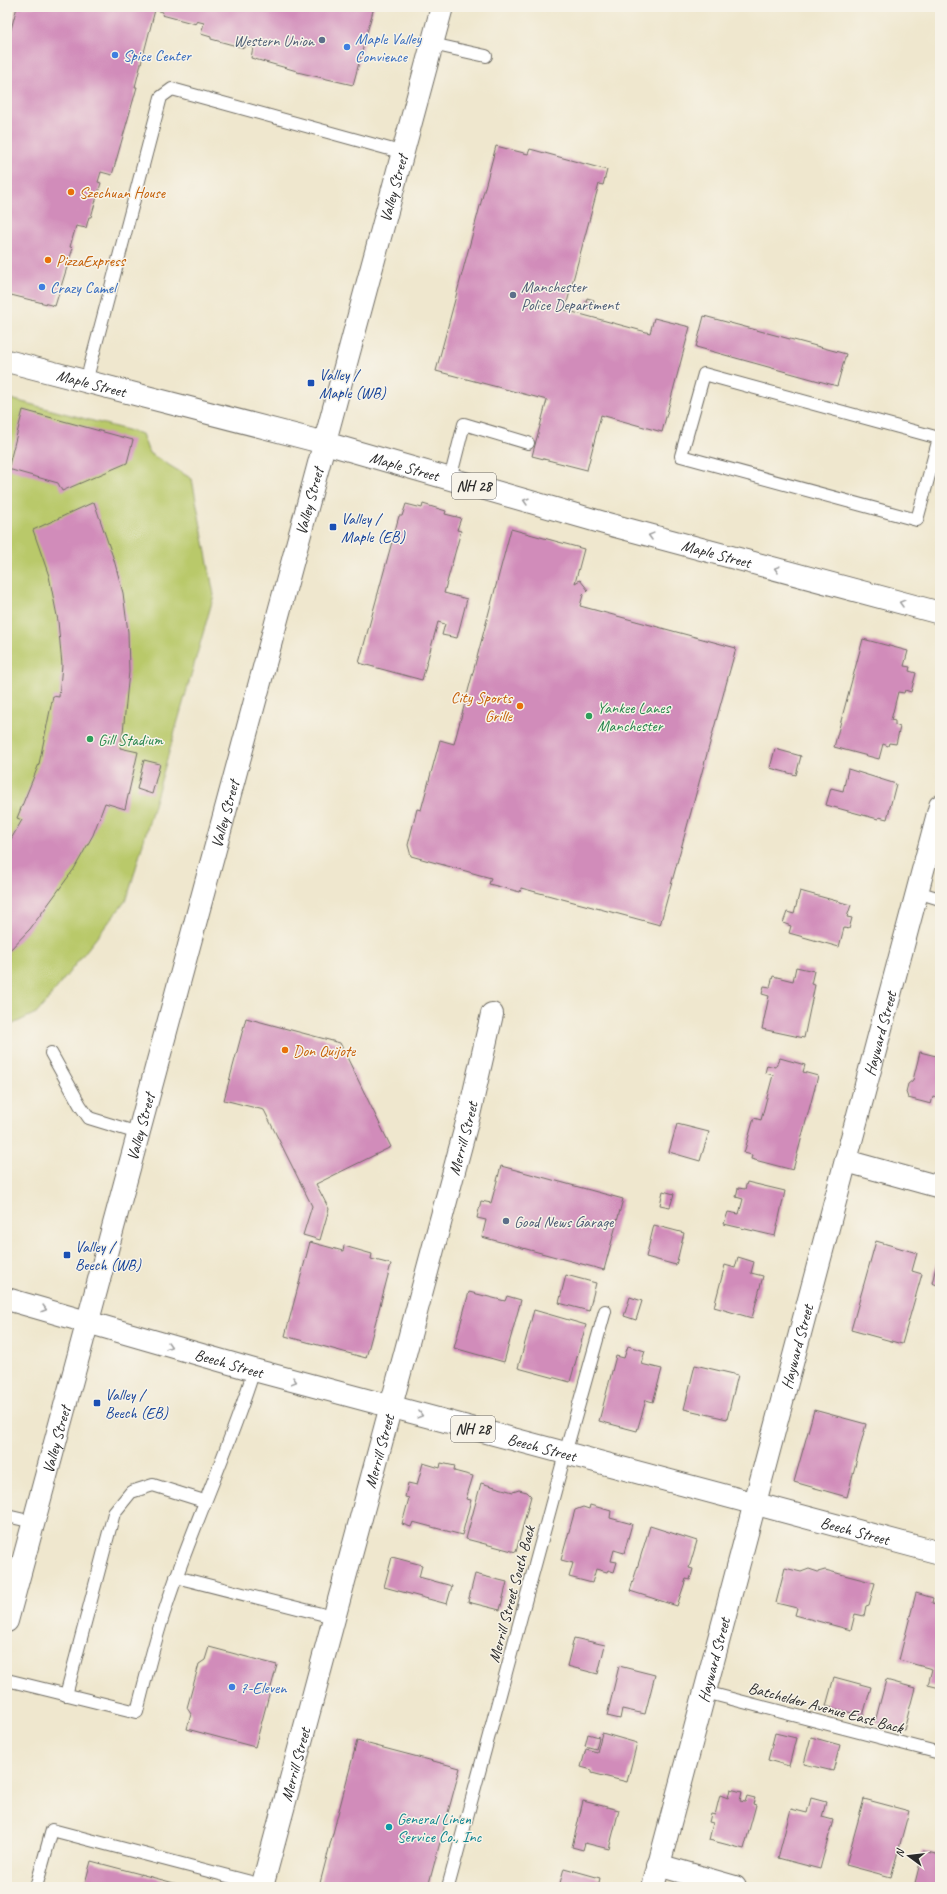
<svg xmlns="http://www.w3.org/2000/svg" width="947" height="1894" viewBox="0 0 947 1894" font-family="Caveat,sans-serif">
  <rect width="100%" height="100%" fill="#f7f3e8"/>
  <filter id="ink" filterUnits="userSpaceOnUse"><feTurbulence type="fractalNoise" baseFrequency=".025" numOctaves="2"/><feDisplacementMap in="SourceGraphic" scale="8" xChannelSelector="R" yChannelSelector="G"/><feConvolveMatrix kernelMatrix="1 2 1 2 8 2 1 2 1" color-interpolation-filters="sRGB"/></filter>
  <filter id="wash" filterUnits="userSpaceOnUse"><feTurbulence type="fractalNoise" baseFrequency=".012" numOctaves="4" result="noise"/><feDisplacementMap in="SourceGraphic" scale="16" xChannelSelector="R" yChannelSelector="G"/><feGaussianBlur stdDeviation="0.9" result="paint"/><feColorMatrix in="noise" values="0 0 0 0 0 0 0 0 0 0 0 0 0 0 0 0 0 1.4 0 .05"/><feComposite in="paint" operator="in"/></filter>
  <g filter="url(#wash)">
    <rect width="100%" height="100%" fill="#efe7ce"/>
    <path fill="#b9c96b" stroke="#727a4b" d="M7 398 142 434 149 453 192 479 214 595 127 899 38 1012 7 1027Z"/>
    <g id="blocks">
      <g fill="#d18cba">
        <path d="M17 7H374L353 85 297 72V71L251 58 253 47 245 45 244 48 211 39V37L201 34 204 23 196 21V24L162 15 163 12 155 10 135 87H137L112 175 101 172 98 182 101 183 91 217H89L86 228 76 226 70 247 73 248 55 306 7 294V44Z"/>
        <path d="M496 146 528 154 530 149 607 170 603 185 599 184 565 310 650 333 654 318 690 327 662 432 601 415 587 470 532 456 547 400 436 371Z"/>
        <path d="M587 298 594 300 592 308 585 306Z"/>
        <path d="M704 316 846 354 837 386 696 347Z"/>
        <path d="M23 410 133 440 127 463 62 491 58 483 8 469Z"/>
        <path d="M94 502 114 560 123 593 128 632 129 672 123 733 120 748 138 752 125 809 105 803 93 835 74 869 30 929 7 953V846L22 820 17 818 39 764 53 696 59 697 62 665 58 621 49 576 33 530Z"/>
        <path d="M406 504 422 508 423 504 446 511 445 514 461 518 457 530 461 531 444 593 467 599 457 638 442 635 445 624 438 622 422 680 359 663 399 516H402Z"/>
        <path d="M511 529 584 549 575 583 580 580 588 590 583 595 580 606 736 648 660 925 521 888 520 892 489 884 491 878 411 856 408 845 417 809 421 810 440 740 454 744Z"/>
        <path d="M863 639 908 651 904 666 910 667 909 671 916 673 911 692 905 690 904 693 898 692 891 720 895 721V725L900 727 896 744 889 743 888 746 883 744 879 759 834 747Z"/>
        <path d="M775 749 801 756 796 775 770 768Z"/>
        <path d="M144 760 160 764 152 794 137 789Z"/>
        <path d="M848 769 896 784 887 819 879 817 878 819 826 805 831 788 843 791Z"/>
        <path d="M800 891 851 905 847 917 852 918 849 929 844 928 839 947 789 933 791 926 783 923 787 912 794 914Z"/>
        <path d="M796 967 814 971 811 984 815 985 804 1038 762 1029 769 996 762 994 764 986 770 987 773 976 793 981Z"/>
        <path d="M246 1018 340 1043 391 1147 316 1184 329 1209 320 1240 303 1235 312 1206 264 1110 224 1100Z"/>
        <path d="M920 1052 940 1057V1099L933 1097 931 1104 908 1098 906 1092 908 1084 913 1080Z"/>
        <path d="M780 1058 805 1065 803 1072 818 1076 793 1170 751 1159 752 1155 744 1153 754 1118 761 1120 773 1075 765 1073 767 1065 775 1067Z"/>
        <path d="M677 1124 709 1132 700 1161 669 1152Z"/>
        <path d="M501 1166 623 1199 604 1270 482 1237 486 1220 477 1218 481 1201 491 1203Z"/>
        <path d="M747 1182 785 1191 775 1236 724 1224 728 1212 739 1214 743 1199 736 1197 738 1188 745 1189Z"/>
        <path d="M663 1191 674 1194 670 1207 660 1205Z"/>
        <path d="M654 1225 684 1233 676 1265 646 1257Z"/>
        <path d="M876 1241 917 1253 912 1271 922 1274 902 1344 851 1330Z"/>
        <path d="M310 1242 343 1251 344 1246 372 1254 371 1259 391 1264 366 1358 285 1336Z"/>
        <path d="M738 1257 754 1262 751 1273 763 1276 752 1318 714 1307 725 1265 735 1268Z"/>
        <path d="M937 1263 940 1264V1286L932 1283Z"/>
        <path d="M566 1275 596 1283 589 1311 559 1303Z"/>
        <path d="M469 1292 505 1301 507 1296 521 1300 504 1362 454 1348Z"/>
        <path d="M630 1297 642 1301 636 1320 624 1316Z"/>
        <path d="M534 1310 586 1325 570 1382 518 1368Z"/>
        <path d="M628 1346 645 1351 641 1364 662 1369 653 1402 646 1400 637 1431 599 1421 616 1356 624 1358Z"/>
        <path d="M695 1365 738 1375 727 1419 684 1409Z"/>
        <path d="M814 1410 866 1424 847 1497 794 1482Z"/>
        <path d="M423 1463 440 1468 441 1463 455 1466 454 1471 473 1476 466 1499 471 1500 462 1535 413 1522 411 1527 402 1524 409 1498 405 1497 408 1483 417 1485Z"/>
        <path d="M481 1483 513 1492 519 1490 527 1492 531 1496 516 1552 466 1539Z"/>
        <path d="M590 1505 611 1511 610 1518 632 1524 624 1553 614 1550 611 1561 617 1562 614 1572 608 1570 607 1572 596 1569 592 1583 569 1577 573 1563 561 1560 575 1510 583 1507 589 1509Z"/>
        <path d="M650 1526 697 1541 689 1568 693 1569 690 1580 686 1579 677 1606 630 1591Z"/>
        <path d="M392 1557 422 1565 419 1577 452 1586 447 1604 384 1587Z"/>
        <path d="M785 1568 801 1572 809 1569 818 1572 825 1570 875 1583 869 1605 866 1606 864 1616 855 1614 851 1630 795 1615 797 1608 776 1603Z"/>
        <path d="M475 1574 507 1582 500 1610 468 1602Z"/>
        <path d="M916 1593 933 1598 932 1603 940 1605V1688L928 1685 932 1669 899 1660Z"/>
        <path d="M574 1638 605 1645 598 1674 567 1666Z"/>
        <path d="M209 1647 277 1665 255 1747 187 1729 191 1714 187 1708 199 1664 205 1660Z"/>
        <path d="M619 1666 655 1675 645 1714 622 1709 620 1719 607 1716Z"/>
        <path d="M834 1677 871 1687 863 1716 826 1706Z"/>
        <path d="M886 1680 915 1688 904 1730 875 1722Z"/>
        <path d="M602 1733 637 1743 627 1782 592 1773V1770L581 1767 586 1749 597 1752Z"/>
        <path d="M775 1733 796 1738 789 1766 768 1760Z"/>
        <path d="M588 1734 599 1737 596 1749 585 1746Z"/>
        <path d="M811 1737 840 1745 833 1771 804 1764Z"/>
        <path d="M357 1741 460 1768 428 1887H319Z"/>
        <path d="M730 1789 742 1792 740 1801 745 1802 747 1796 755 1798 753 1804 756 1805 744 1849 709 1840 713 1823 709 1822 711 1814 715 1815 720 1795 728 1798Z"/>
        <path d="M811 1798 826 1802 822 1817 833 1820 820 1869 778 1858 791 1809 807 1813Z"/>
        <path d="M864 1799 909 1811 891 1877 846 1865Z"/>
        <path d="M583 1801 619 1810 609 1849 585 1843 583 1850 572 1847Z"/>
        <path d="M923 1851 940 1855V1887H914Z"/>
        <path d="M91 1861 189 1887H84Z"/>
        <path d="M564 1868 600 1878 598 1887H559Z"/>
      </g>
    </g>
  </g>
  <g filter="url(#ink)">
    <use href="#blocks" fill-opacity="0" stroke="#706d64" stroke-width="1"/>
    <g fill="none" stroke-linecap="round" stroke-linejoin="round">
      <defs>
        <g id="service">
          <path d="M432 44 486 56"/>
          <path d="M86 382 161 97 172 89 404 153"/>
          <path d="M939 438 917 520 681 456 704 374 939 438H940"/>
          <path d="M450 479 464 424 528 443"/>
          <path d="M917 892 940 899"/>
          <path d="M51 1053 80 1105 89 1118 138 1133"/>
          <path d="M7 1516 33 1522"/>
          <path d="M176 1577 333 1617"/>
          <path d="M7 1680 137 1712C146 1676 155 1639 167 1604 193 1525 229 1450 254 1370"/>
          <path d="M705 1692 940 1753"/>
          <path d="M66 1695 114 1513 131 1492 153 1485 204 1501"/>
          <path d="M36 1887 52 1830 262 1885"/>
          <path d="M448 1887 565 1454 605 1311"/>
        </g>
        <g id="minor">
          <path d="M846 1161 940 1187"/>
          <path d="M658 1865 735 1887"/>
          <path id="s1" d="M262 1887 469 1115 492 1014"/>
          <path id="s2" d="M653 1887 940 806"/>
        </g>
        <g id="secondary">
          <path id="s3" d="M7 1621 442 7"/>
        </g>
        <g id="primary">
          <path id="s4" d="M7 361 325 443 604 523 940 613"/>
          <path id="s5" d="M7 1299 254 1370 940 1553"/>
        </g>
      </defs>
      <use href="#service" stroke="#706d64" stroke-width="14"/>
      <use href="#minor" stroke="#706d64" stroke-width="24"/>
      <use href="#secondary" stroke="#706d64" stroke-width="24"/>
      <use href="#primary" stroke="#706d64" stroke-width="24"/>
      <use href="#service" stroke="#fff" stroke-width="12"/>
      <use href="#minor" stroke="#fff" stroke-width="22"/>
      <use href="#secondary" stroke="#fff" stroke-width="22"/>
      <use href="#primary" stroke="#fff" stroke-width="22"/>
    </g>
    <defs><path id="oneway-chevron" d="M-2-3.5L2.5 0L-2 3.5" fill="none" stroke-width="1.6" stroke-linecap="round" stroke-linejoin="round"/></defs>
    <g stroke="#a0a0a0">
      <use href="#oneway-chevron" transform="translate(526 501) rotate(-164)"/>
      <use href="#oneway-chevron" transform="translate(651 536) rotate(-165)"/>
      <use href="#oneway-chevron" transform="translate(777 569) rotate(-165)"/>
      <use href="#oneway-chevron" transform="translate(902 603) rotate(-165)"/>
      <use href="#oneway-chevron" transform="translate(44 1309) rotate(16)"/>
      <use href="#oneway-chevron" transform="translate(169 1346) rotate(16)"/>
      <use href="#oneway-chevron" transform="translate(294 1381) rotate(15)"/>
      <use href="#oneway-chevron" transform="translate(420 1415) rotate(15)"/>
    </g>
  </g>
  <g fill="#5c6f8a" stroke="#f7f3e8" stroke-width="1.5">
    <circle cx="322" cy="40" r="4"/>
    <circle cx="513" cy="295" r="4"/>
    <circle cx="506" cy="1221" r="4"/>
  </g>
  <g fill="#3f7fe0" stroke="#f7f3e8" stroke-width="1.5">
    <circle cx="347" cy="47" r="4"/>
    <circle cx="115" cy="55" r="4"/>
    <circle cx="42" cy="287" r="4"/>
    <circle cx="232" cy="1687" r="4"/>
  </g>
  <g fill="#e8710a" stroke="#f7f3e8" stroke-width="1.5">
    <circle cx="71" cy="192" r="4"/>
    <circle cx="48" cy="260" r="4"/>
    <circle cx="520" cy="706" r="4"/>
    <circle cx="285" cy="1050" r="4"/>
  </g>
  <g fill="#1a4fb4" stroke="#f7f3e8" stroke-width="1.5">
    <rect x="307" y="379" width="8" height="8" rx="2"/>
    <rect x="329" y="523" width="8" height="8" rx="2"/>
    <rect x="63" y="1251" width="8" height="8" rx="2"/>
    <rect x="93" y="1399" width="8" height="8" rx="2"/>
  </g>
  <g fill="#2e9e5b" stroke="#f7f3e8" stroke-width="1.5">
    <circle cx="589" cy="716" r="4"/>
    <circle cx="90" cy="739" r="4"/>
  </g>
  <circle fill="#0f9aa8" stroke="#f7f3e8" stroke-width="1.5" cx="389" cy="1827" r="4"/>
  <g text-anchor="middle" stroke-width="3" stroke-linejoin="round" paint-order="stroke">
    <g fill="#f7f3e8" stroke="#686764" stroke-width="1">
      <rect x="452" y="473" width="44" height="26" rx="3"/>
      <rect x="451" y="1416" width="44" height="26" rx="3"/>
    </g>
    <g font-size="15" font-weight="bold" fill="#2b2b2b">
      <text x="474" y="491">NH 28</text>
      <text x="473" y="1434">NH 28</text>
    </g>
    <g font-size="16" fill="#366cbe" stroke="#f7f3e8" text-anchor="start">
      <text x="355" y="44">Maple Valley<tspan x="355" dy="18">Convience</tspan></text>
      <text x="123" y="61">Spice Center</text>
      <text x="50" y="293">Crazy Camel</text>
      <text x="240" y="1693">7-Eleven</text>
    </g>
    <g font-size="16" fill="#4e5e75" stroke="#f7f3e8" text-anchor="start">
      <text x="314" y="46" text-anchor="end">Western Union</text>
      <text x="521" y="292">Manchester<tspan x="521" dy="18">Police Department</tspan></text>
      <text x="514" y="1227">Good News Garage</text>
    </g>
    <g font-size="16" fill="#2b2b2b" stroke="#f7f3e8">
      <text dy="6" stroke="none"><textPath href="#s3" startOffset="1484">Valley Street</textPath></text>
      <text dy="6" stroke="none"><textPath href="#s4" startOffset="87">Maple Street</textPath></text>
      <text dy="6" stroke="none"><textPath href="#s4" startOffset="411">Maple Street</textPath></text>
      <text dy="6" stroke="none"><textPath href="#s3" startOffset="1160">Valley Street</textPath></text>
      <text dy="6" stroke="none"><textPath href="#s4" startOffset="735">Maple Street</textPath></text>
      <text dy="6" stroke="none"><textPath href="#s3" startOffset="836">Valley Street</textPath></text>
      <text dy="6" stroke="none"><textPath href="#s2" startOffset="883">Hayward Street</textPath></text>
      <text dy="6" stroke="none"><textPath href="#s3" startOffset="512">Valley Street</textPath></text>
      <text dy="6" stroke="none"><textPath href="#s1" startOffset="775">Merrill Street</textPath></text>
      <text dy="6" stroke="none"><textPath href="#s2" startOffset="559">Hayward Street</textPath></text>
      <text dy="6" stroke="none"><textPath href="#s5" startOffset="231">Beech Street</textPath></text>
      <text dy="6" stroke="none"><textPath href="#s3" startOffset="188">Valley Street</textPath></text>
      <text dy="6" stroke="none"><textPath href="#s5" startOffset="555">Beech Street</textPath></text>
      <text dy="6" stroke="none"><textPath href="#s1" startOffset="451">Merrill Street</textPath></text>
      <text dy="6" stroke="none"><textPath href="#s5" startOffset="879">Beech Street</textPath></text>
      <text transform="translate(511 1594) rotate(-75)" y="6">Merrill Street South Back</text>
      <text dy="6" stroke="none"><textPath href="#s2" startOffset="235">Hayward Street</textPath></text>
      <text transform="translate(826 1707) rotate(15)" y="6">Batchelder Avenue East Back</text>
      <text dy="6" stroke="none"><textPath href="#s1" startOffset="127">Merrill Street</textPath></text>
    </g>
    <g font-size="16" fill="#c56008" stroke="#f7f3e8" text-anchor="start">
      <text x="79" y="198">Szechuan House</text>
      <text x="56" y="266">PizzaExpress</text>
      <text x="512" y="703" text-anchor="end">City Sports<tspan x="512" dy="18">Grille</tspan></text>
      <text x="293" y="1056">Don Quijote</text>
    </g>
    <g font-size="16" fill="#164399" stroke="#f7f3e8" text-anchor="start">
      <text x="319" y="380">Valley /<tspan x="319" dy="18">Maple (WB)</tspan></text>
      <text x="341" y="524">Valley /<tspan x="341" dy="18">Maple (EB)</tspan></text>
      <text x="75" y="1252">Valley /<tspan x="75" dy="18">Beech (WB)</tspan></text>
      <text x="105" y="1400">Valley /<tspan x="105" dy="18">Beech (EB)</tspan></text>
    </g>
    <g font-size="16" fill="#27864d" stroke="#f7f3e8" text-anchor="start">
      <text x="597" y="713">Yankee Lanes<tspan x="597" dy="18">Manchester</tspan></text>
      <text x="98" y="745">Gill Stadium</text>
    </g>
    <g font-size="16" fill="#0d838f" stroke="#f7f3e8" text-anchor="start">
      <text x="397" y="1824">General Linen<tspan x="397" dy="18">Service Co., Inc</tspan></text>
    </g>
  </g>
  <rect width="947" height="1894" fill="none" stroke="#f7f3e8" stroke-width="24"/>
  <g transform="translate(909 1856) rotate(285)" stroke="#f7f3e8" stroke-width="3" paint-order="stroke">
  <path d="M0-3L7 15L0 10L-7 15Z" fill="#2b2b2b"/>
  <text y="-6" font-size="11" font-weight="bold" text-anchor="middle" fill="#2b2b2b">N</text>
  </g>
</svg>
